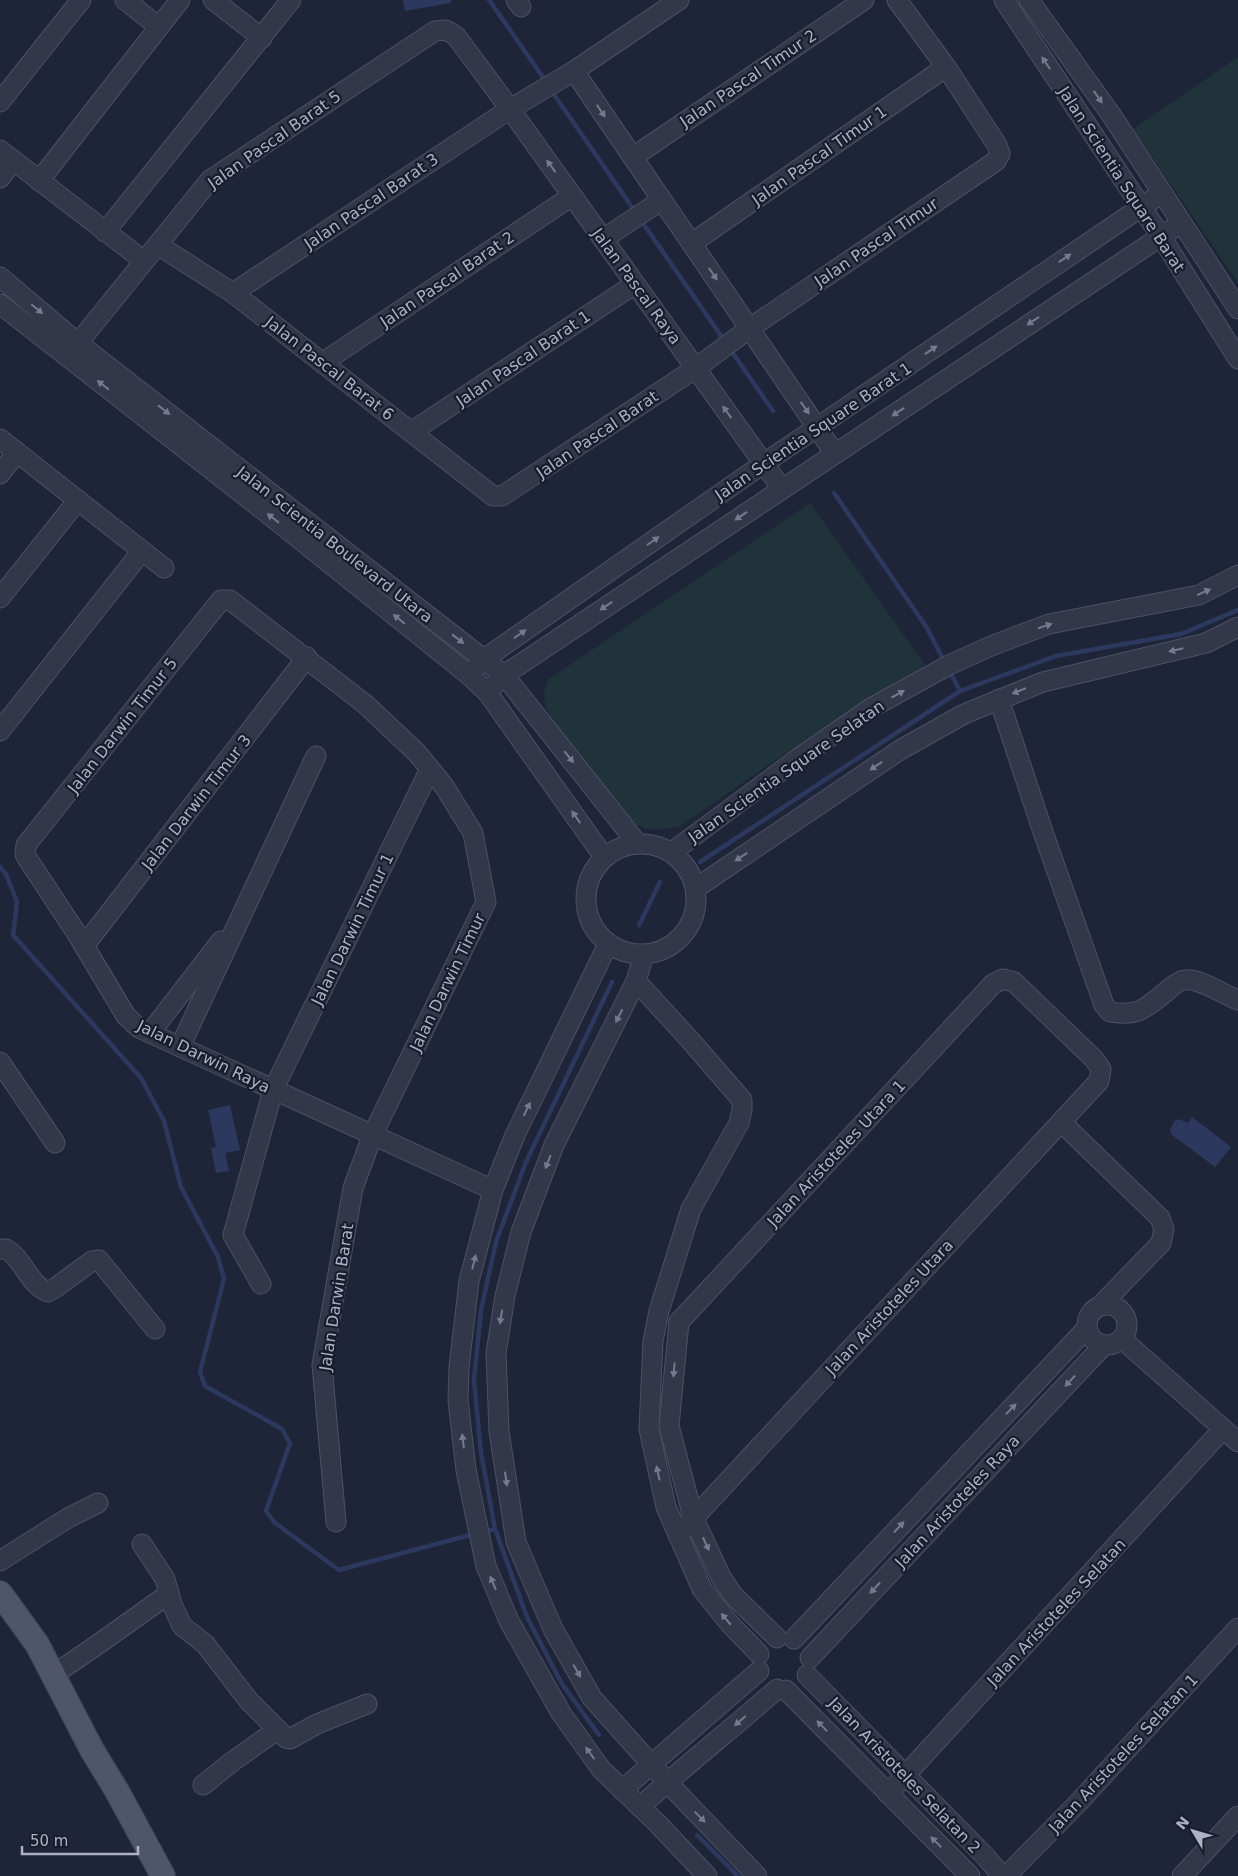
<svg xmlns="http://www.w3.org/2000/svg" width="1238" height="1876" viewBox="0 0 1238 1876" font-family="'DejaVu Sans',sans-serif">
  <rect width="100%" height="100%" fill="#1e2539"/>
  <g fill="#20323a">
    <path d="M1238 57V283L1133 129Z"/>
    <path d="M810 503 925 665 840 716 680 826C655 832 650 831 627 821L552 720C545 705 540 694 549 679Z"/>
  </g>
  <g fill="#2c385e">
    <path d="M403 0H451V3L405 11Z"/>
    <path d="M230 1105 240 1150 225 1153 229 1171 216 1173 211 1148 216 1147 208 1110Z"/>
    <path d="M1192 1117 1231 1147 1215 1167 1172 1135 1170 1130 1174 1121 1179 1119 1188 1123Z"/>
  </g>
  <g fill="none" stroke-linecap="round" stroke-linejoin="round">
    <g stroke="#2c385e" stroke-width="4.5">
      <path d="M489 0 547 83"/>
      <path d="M551 90 636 213"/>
      <path d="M640 219 724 340"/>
      <path d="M730 349 773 411"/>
      <path d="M834 493 927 628 945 663"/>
      <path d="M949 670 960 691"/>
      <path d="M700 862 960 691 1056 656 1181 634 1238 610"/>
      <path d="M0 867 6 874 17 902 13 935 141 1078 164 1121 181 1187 218 1257 224 1279 200 1372 205 1386 282 1429 290 1443 266 1511 275 1523 339 1570 474 1534"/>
      <path d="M639 925 660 882"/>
      <path d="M484 1532 495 1529"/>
      <path d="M599 1735 562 1684 527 1617 495 1529 481 1453 474 1380 481 1310 496 1242 526 1162 612 982"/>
      <path d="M697 1835 738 1876"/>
    </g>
    <defs>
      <g id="minor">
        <path d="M125 0 159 27"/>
        <path d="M213 0 262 38"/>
        <path d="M516 0 521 7"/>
        <path d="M1004 0 1160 235 1238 359"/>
        <path d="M1029 0 1112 116 1238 309"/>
        <path d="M574 71 835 454"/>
        <path d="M0 102 81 0"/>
        <path d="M0 150 135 254"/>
        <path d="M633 157 864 0"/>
        <path d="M0 178 13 161"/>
        <path d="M39 181 180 0"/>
        <path d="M105 232 291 0"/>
        <path d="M603 239 662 200"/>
        <path d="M692 243 946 67"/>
        <path d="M158 245 233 293 493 496H502L696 368 750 328 996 161 1000 154 997 145 946 67 897 0"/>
        <path d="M0 277 78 343 504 675 637 843"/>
        <path d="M233 293 510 109 574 71 679 0"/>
        <path d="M0 304 267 513 469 675 487 692 604 857"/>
        <path d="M78 343 210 180 435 31 446 30 456 36 510 109 782 489"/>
        <path d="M322 363 572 196"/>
        <path d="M411 432 635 284"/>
        <path d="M0 439 164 568"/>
        <path d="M0 474 17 452"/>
        <path d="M0 598 78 500"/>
        <path d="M469 675 484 659 763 464 1162 193"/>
        <path d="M487 692 504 675 1181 223"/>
        <path d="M999 699 1043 832 1104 1005 1110 1012C1139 1017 1147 1007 1168 990 1173 986 1178 981 1184 980 1199 977 1224 995 1238 1000"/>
        <path d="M0 731 142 551"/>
        <circle cx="641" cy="899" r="55"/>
        <path d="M672 852 800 757 871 708 949 665 991 646 1049 624 1199 595 1238 575"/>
        <path d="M696 888 900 750 964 714 1043 682 1206 643 1238 627"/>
        <path d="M608 944 515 1135 493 1190 469 1281 459 1367 458 1400 466 1470 486 1566 509 1621 561 1713 601 1769 658 1824 707 1876"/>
        <path d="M84 946 307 657"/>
        <path d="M644 955 636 981 554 1145 521 1232 505 1296 496 1353 499 1431 516 1542 553 1629 592 1698 667 1782 757 1876"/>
        <path d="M636 981 690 1040 742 1100V1110L739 1123 691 1209 659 1311 653 1341 649 1429 666 1507 702 1589 730 1624 759 1654"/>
        <path d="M150 1033 221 941"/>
        <path d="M180 1047 316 756"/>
        <path d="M0 1062 55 1143"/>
        <path d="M1061 1122 1160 1218 1164 1229 1161 1243 1100 1306"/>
        <path d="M0 1249H6C23 1258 29 1285 48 1292L55 1288 92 1261 99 1260 155 1329"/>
        <path d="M261 1284 233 1235 273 1090 430 769"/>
        <circle cx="1107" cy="1325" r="20"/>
        <path d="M679 1322 669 1426 693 1517 721 1577 733 1595 777 1638"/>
        <path d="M1122 1339 1238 1442"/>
        <path d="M336 1522 322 1365 353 1188 373 1134 486 902 473 833 444 786 417 753 365 704 230 600H221L26 845 25 854 27 858 77 934 126 1016 139 1028 493 1190"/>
        <path d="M678 1535 1099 1081 1101 1069 1094 1059 1014 982 1003 979 993 984 679 1322"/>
        <path d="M142 1544 165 1579 172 1604 182 1626 205 1644 249 1701 286 1738 290 1739 317 1724 367 1704"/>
        <path d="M0 1561 68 1518 98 1503"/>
        <path d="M794 1639 1087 1328"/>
        <path d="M810 1658 1104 1345"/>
        <path d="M54 1674C93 1649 130 1621 169 1594"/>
        <path d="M807 1675 985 1856 1002 1876"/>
        <path d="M786 1690 970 1876"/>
        <path d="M203 1785 233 1761 277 1730"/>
        <path d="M622 1790 759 1671"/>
        <path d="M888 1794 1223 1429"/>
        <path d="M640 1807C684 1766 732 1729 777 1689"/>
        <path d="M1006 1876 1079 1802 1238 1628"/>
        <path d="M1182 1876 1238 1816"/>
      </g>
      <path id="major" d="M0 1593 37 1644 92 1750 117 1791 163 1876"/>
    </defs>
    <use href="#minor" stroke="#4c5264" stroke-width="21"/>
    <use href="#major" stroke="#3b4153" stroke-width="26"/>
    <use href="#minor" stroke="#323749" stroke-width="19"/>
    <use href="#major" stroke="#4f566a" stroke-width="24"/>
  </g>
  <defs><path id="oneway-solid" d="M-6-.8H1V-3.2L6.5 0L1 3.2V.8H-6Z" transform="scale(1.25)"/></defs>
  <g fill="#757a8e">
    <use href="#oneway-solid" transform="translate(1046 63) rotate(-124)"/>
    <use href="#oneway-solid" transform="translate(1098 97) rotate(55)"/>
    <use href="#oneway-solid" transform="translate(601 111) rotate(56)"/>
    <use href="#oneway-solid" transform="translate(551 166) rotate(-126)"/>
    <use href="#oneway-solid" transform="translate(1065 258) rotate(-34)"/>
    <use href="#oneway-solid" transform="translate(713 274) rotate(56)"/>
    <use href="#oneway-solid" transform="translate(37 309) rotate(40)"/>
    <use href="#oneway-solid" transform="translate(1033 321) rotate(146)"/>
    <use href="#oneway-solid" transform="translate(931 350) rotate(-34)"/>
    <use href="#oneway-solid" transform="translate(103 385) rotate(-142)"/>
    <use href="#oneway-solid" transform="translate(805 408) rotate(55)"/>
    <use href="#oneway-solid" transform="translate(164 410) rotate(38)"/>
    <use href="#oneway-solid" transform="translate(727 412) rotate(-126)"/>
    <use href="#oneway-solid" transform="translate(898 412) rotate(146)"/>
    <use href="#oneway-solid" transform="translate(741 516) rotate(146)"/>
    <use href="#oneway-solid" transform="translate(273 518) rotate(-142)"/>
    <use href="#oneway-solid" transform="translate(653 541) rotate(-35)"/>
    <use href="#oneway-solid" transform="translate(1204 592) rotate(-24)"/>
    <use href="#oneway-solid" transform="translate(606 606) rotate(146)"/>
    <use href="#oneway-solid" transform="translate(399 619) rotate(-141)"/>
    <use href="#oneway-solid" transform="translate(1045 626) rotate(-18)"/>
    <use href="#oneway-solid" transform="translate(520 634) rotate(-35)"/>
    <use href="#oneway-solid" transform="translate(458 639) rotate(38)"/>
    <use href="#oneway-solid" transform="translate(1176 650) rotate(167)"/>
    <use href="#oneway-solid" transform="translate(1019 691) rotate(158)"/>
    <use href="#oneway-solid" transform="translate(898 694) rotate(-29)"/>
    <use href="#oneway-solid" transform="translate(569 757) rotate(51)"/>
    <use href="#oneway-solid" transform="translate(876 766) rotate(146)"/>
    <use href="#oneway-solid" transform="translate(576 817) rotate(-125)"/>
    <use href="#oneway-solid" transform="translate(741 857) rotate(146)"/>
    <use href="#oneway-solid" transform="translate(619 1016) rotate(117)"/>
    <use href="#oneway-solid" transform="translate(527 1109) rotate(-64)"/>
    <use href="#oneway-solid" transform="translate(548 1162) rotate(111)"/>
    <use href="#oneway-solid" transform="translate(474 1262) rotate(-76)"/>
    <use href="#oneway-solid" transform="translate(501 1317) rotate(99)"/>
    <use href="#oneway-solid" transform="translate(674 1370) rotate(95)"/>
    <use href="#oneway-solid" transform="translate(1070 1381) rotate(133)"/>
    <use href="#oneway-solid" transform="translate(1011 1409) rotate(-46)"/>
    <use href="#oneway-solid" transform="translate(463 1441) rotate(-97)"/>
    <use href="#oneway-solid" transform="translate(658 1473) rotate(-102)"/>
    <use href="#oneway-solid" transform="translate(506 1479) rotate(82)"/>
    <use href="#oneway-solid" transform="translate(899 1527) rotate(-47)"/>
    <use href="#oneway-solid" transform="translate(706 1544) rotate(65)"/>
    <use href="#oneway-solid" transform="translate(493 1583) rotate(-113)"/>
    <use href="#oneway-solid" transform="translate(875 1588) rotate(133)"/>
    <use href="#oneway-solid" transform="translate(726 1619) rotate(-130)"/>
    <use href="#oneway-solid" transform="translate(577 1671) rotate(60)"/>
    <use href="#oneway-solid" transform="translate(740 1721) rotate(139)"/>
    <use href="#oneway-solid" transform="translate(822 1726) rotate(-134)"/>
    <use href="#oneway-solid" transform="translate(590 1753) rotate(-126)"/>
    <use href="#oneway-solid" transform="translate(700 1817) rotate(46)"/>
    <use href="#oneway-solid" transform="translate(936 1842) rotate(-135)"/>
  </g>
  <g text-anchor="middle" stroke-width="4.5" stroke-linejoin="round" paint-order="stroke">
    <g font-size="16" fill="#acb1c6" stroke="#181d2e">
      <text transform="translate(748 78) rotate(-34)" y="6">Jalan Pascal Timur 2</text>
      <text transform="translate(274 139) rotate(-35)" y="6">Jalan Pascal Barat 5</text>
      <text transform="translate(819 155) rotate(-35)" y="6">Jalan Pascal Timur 1</text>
      <text transform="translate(1122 179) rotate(57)" y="6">Jalan Scientia Square Barat</text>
      <text transform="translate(371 201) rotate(-34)" y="6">Jalan Pascal Barat 3</text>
      <text transform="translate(876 242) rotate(-34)" y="6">Jalan Pascal Timur</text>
      <text transform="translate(447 279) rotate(-34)" y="6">Jalan Pascal Barat 2</text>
      <text transform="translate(637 286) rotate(54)" y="6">Jalan Pascal Raya</text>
      <text transform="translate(523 358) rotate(-34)" y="6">Jalan Pascal Barat 1</text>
      <text transform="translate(330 368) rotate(38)" y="6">Jalan Pascal Barat 6</text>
      <text transform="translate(813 431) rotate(-34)" y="6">Jalan Scientia Square Barat 1</text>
      <text transform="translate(597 434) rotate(-34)" y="6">Jalan Pascal Barat</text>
      <text transform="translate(335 544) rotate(38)" y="6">Jalan Scientia Boulevard Utara</text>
      <text transform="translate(122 725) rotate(-52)" y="6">Jalan Darwin Timur 5</text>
      <text transform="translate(786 771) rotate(-35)" y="6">Jalan Scientia Square Selatan</text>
      <text transform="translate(196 802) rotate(-52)" y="6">Jalan Darwin Timur 3</text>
      <text transform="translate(352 929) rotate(-64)" y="6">Jalan Darwin Timur 1</text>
      <text transform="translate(447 982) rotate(-64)" y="6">Jalan Darwin Timur</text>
      <text transform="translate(204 1056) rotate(26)" y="6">Jalan Darwin Raya</text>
      <text transform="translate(836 1153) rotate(-47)" y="6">Jalan Aristoteles Utara 1</text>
      <text transform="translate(336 1297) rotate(-81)" y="6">Jalan Darwin Barat</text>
      <text transform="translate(889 1307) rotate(-47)" y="6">Jalan Aristoteles Utara</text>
      <text transform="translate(957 1501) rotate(-47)" y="6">Jalan Aristoteles Raya</text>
      <text transform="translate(1056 1612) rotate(-47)" y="6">Jalan Aristoteles Selatan</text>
      <text transform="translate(1123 1753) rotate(-47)" y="6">Jalan Aristoteles Selatan 1</text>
      <text transform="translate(905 1775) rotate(46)" y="6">Jalan Aristoteles Selatan 2</text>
    </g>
  </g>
  <g transform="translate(1193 1831) rotate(308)" stroke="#181d2e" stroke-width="4" paint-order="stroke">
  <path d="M0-4L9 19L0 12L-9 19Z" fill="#acb1c6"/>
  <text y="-8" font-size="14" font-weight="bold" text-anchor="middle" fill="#acb1c6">N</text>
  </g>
  <path d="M22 1846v8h116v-8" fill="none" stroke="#acb1c6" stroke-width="2.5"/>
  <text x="30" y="1846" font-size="15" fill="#acb1c6" stroke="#181d2e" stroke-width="4" paint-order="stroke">50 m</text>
</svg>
